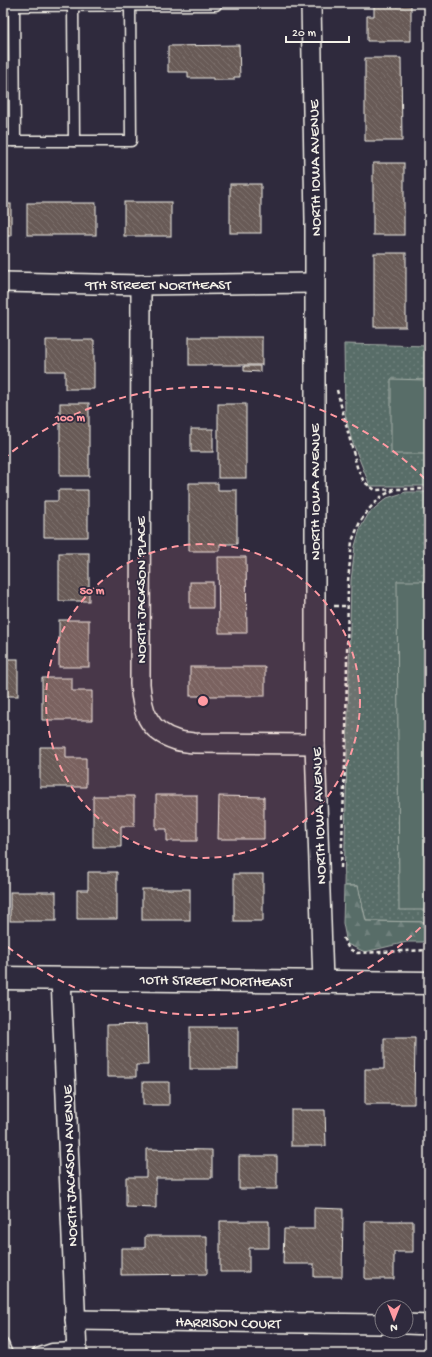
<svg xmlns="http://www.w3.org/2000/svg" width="432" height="1357" viewBox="0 0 432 1357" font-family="'Gochi Hand',sans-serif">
  <defs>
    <pattern id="grass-dots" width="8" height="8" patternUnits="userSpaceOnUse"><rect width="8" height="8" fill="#586d68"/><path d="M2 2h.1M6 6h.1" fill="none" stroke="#71827e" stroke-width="1.8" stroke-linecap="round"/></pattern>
    <pattern id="forest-firs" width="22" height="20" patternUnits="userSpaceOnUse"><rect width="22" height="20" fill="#586d68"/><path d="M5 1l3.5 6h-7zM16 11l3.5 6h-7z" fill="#71827e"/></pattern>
    <pattern id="building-back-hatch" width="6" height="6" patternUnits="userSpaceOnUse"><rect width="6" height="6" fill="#685a56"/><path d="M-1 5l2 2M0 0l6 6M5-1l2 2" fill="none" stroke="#7e726e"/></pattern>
  </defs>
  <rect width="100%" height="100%" fill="#2f2a3d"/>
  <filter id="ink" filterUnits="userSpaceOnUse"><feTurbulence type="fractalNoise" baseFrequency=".025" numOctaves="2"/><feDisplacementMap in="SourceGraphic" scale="8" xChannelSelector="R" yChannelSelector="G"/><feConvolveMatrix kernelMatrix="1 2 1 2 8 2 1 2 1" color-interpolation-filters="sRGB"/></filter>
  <g filter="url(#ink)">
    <g fill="url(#grass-dots)" stroke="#a6afa8">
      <path d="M344 344 429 346V486H370L352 441 345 414Z"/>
      <path d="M406 492H429V922L366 921 358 886H344L351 581 355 546 360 529 369 513 387 498Z"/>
    </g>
    <path fill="url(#forest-firs)" stroke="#a6afa8" d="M344 886H358L366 921 429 922V942H407L365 952 347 944 343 923Z"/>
    <g fill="#586d68" stroke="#a6afa8">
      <path d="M391 379 426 380 425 454H391Z"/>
      <path d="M397 581H429V910H399Z"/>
    </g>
    <g fill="url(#building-back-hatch)" stroke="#f4f1e8">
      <path d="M374 3H411V41H367V16H374Z"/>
      <path d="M239 45 240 77H234V80H213V78H188V72H168V46Z"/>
      <path d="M365 58H401L402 141H365Z"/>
      <rect x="373" y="163" width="31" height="72"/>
      <rect x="230" y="184" width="31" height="49"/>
      <rect x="124" y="202" width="47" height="34"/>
      <rect x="27" y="203" width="69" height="32"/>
      <rect x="3" y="204" width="8" height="32"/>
      <rect x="374" y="253" width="32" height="74"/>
      <rect x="189" y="337" width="73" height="28"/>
      <path d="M46 340H94V389H65V371H46Z"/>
      <path d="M244 366H260V372L244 371Z"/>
      <rect x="60" y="403" width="29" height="73"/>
      <rect x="218" y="404" width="28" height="74"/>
      <rect x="191" y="429" width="22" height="23"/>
      <path d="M189 483H218V490H237V544H220V551H189Z"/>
      <path d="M58 490H88V537H44V501H58Z"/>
      <rect x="59" y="553" width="30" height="48"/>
      <path d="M218 557H246L247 633H219Z"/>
      <rect x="190" y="582" width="23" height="26"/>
      <rect x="59" y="620" width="30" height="47"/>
      <rect x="3" y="659" width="15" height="37"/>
      <rect x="190" y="667" width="75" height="29"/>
      <path d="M42 678H72V691H92V720H42Z"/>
      <path d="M40 747H66V758H86V787H40Z"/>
      <path d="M156 795H197V841H167V829H156Z"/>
      <path d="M93 796H134V826H121V847H93Z"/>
      <path d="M219 796 264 797V839H218Z"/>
      <path d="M88 872H117V919H77V890H88Z"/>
      <rect x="234" y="874" width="29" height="47"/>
      <rect x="142" y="889" width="48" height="31"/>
      <rect x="10" y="892" width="46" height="29"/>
      <path d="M147 1024 148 1065H136V1077H107V1025Z"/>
      <rect x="190" y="1027" width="48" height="42"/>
      <path d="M384 1038H415L414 1104H365V1069H384Z"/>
      <rect x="143" y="1082" width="26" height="23"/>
      <path d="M291 1110H325L326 1146H291Z"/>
      <path d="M146 1149 212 1150V1178H156V1208L126 1207V1177H146Z"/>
      <rect x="239" y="1156" width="38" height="33"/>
      <path d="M314 1208 343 1209 342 1277H314V1264H283L284 1229H314Z"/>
      <path d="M220 1221H269V1248H249V1272H220Z"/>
      <path d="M365 1221H413V1252H394V1279H365Z"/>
      <path d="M145 1236H207V1274L121 1275V1248H145Z"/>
    </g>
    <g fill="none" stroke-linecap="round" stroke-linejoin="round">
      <defs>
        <g id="service">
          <path d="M3 6 216 5"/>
          <path d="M14 6 15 141"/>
          <path d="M73 6 74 141"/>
          <path d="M3 141H131L130 5"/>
          <path d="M3 1344 7 1354"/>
          <path d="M37 1354 52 1349 76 1348"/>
        </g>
        <g id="minor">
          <path d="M311 3 315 220V744L323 981"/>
          <path d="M3 282 141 285 314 283"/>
          <path d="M141 285 140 684C142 710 147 731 176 740 181 742 188 742 194 743L315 744"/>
          <path d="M61 978 77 1354"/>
          <path d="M75 1320 382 1324"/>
          <path d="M406 1324 429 1325"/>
        </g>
        <path id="secondary" d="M3 978 429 983"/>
      </defs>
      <use href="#service" stroke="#f4f1e8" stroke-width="13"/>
      <use href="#minor" stroke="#f4f1e8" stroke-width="22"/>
      <use href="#secondary" stroke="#f4f1e8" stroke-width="25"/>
      <g stroke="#f4f1e8" stroke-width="2.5" stroke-dasharray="4 3" stroke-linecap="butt">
        <path d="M337 390 357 467 364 482 375 490 394 489"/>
        <path d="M334 606H347"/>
        <path d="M341 868 346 736 348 581 352 541 360 522 369 509 382 496 396 489H429"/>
        <path d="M343 938 349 949 357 953 429 950"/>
      </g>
      <use href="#service" stroke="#2f2a3d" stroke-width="10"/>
      <use href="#minor" stroke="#2f2a3d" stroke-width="19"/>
      <use href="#secondary" stroke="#2f2a3d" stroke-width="22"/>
    </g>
  </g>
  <circle cx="203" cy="701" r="157" fill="#ff9aa2" fill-opacity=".12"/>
  <g fill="none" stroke="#ff9aa2" stroke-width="2" stroke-dasharray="7 5">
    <circle cx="203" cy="701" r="157"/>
    <path d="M429 919A314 314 0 0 1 3 943M3 459A314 314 0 0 1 429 483"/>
  </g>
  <g text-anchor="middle" stroke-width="3.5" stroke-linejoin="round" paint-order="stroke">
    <g font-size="15" fill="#f4f1e8" stroke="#2f2a3d">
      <text transform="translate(314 168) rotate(-91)" y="5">NORTH IOWA AVENUE</text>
      <text x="158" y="289">9TH STREET NORTHEAST</text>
      <text transform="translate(314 492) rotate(-90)" y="5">NORTH IOWA AVENUE</text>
      <text transform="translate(140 590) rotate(-90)" y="5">NORTH JACKSON PLACE</text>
      <text transform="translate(318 816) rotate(-92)" y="5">NORTH IOWA AVENUE</text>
      <text transform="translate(216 980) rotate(1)" y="5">10TH STREET NORTHEAST</text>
      <text transform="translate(69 1166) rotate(-92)" y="5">NORTH JACKSON AVENUE</text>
      <text transform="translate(228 1322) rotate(1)" y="5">HARRISON COURT</text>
    </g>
  </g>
  <circle cx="203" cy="701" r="6" fill="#ff9aa2" stroke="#2f2a3d" stroke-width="2"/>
  <g font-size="12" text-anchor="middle" font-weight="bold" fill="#ff9aa2" stroke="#2f2a3d" stroke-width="3.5" stroke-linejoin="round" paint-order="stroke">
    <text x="70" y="421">100 m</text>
    <text x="92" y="594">50 m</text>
  </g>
  <rect width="432" height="1357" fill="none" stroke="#2f2a3d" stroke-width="16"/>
  <rect x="8" y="8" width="416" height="1341" fill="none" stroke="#f4f1e8" stroke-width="1.5" filter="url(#ink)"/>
  <g transform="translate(394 1319) rotate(180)"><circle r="19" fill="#2f2a3d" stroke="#7e7a81"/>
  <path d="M0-3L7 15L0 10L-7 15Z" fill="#ff9aa2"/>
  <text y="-6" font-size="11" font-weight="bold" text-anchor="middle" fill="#f4f1e8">N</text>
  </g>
  <path d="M286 36v6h63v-6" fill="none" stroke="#f4f1e8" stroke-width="2"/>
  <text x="292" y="36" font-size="12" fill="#f4f1e8" stroke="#2f2a3d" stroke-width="3" paint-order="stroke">20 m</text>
</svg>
